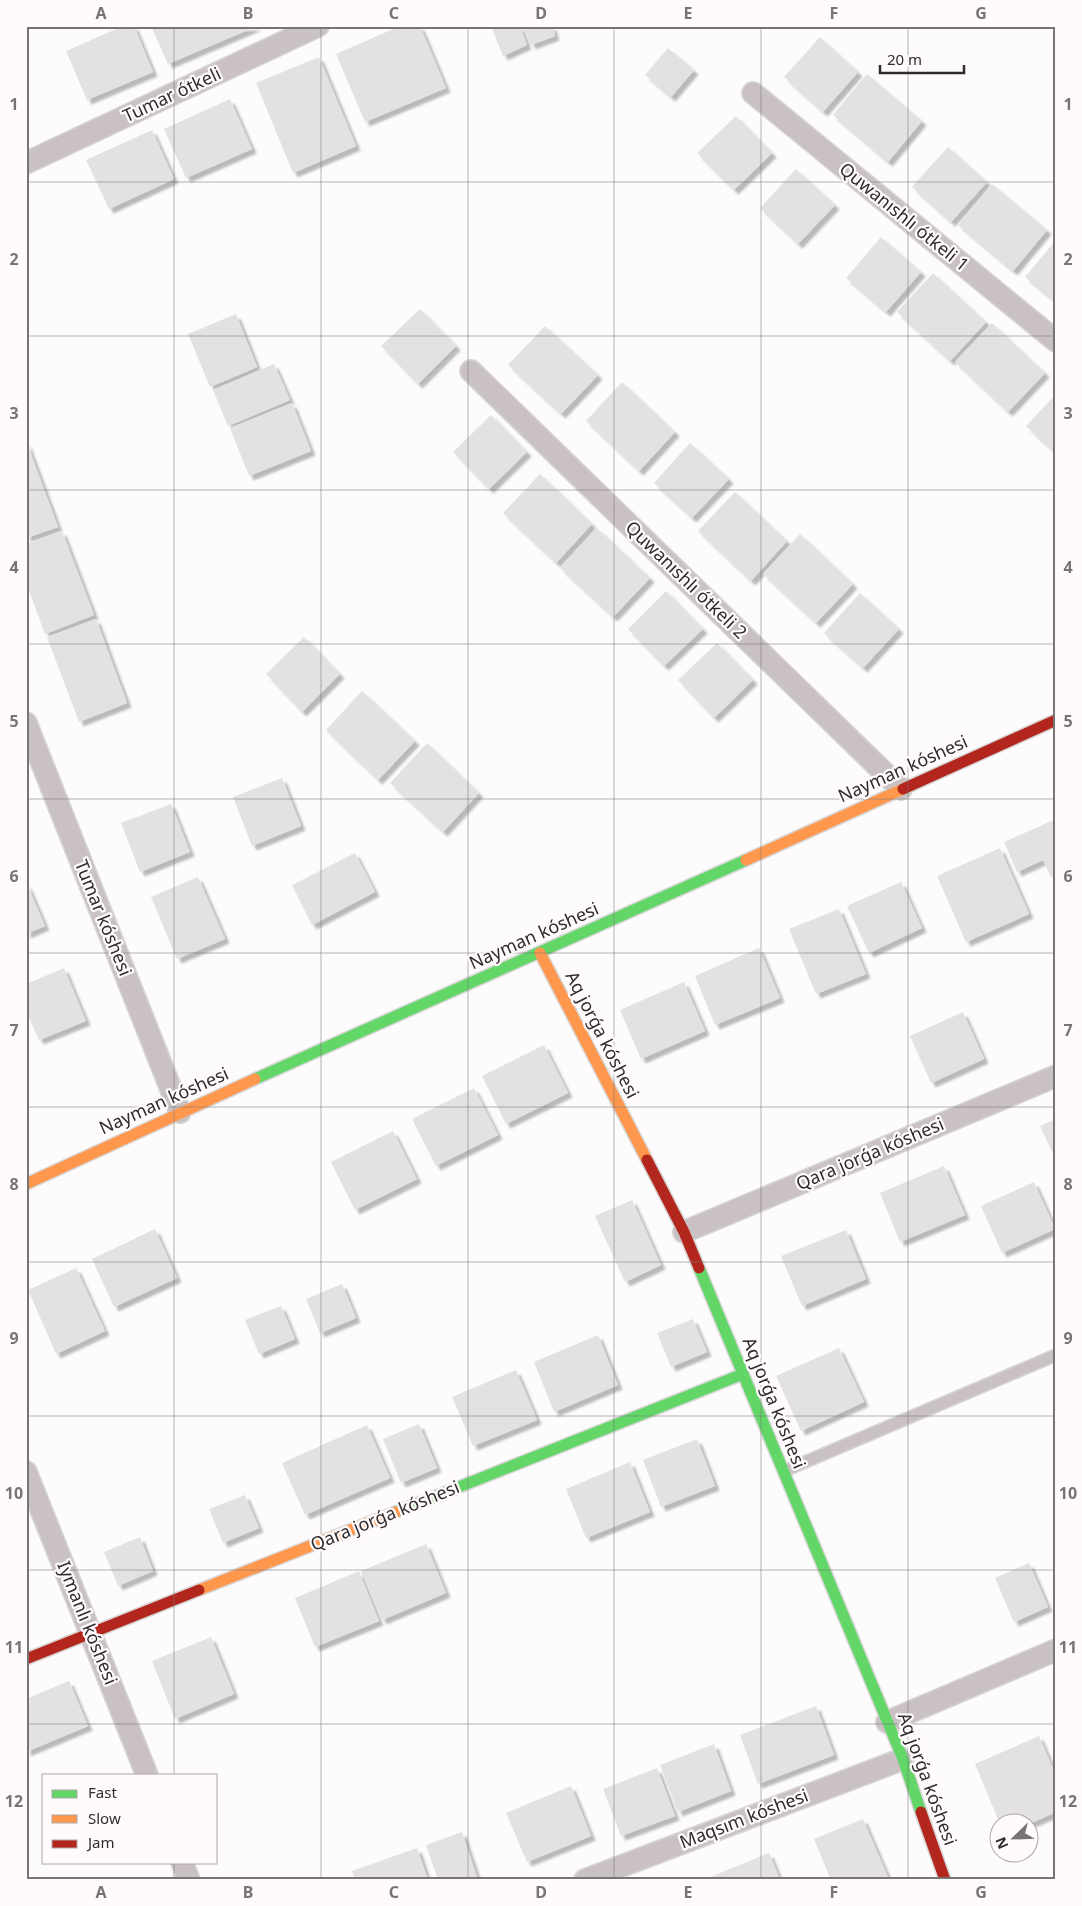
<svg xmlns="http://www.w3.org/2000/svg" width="1082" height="1906" viewBox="0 0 1082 1906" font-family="'Noto Sans',sans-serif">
  <defs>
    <filter id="shadow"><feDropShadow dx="4.5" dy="4.5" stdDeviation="1" flood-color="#0004"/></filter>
  </defs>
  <rect width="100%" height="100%" fill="#fefbfc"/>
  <g fill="#e4e1e1" filter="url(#shadow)">
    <path d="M123 26H134L153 72 87 100 66 51Z"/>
    <path d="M151 26H257L168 64Z"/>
    <path d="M400 26H420L446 88 365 122 336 54Z"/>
    <path d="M491 26H520L527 45 503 56Z"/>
    <path d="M523 26H552L555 36 531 45Z"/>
    <path d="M820 37 858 72 823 112 784 77Z"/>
    <path d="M668 48 694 70 671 97 645 75Z"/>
    <path d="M319 57 356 146 293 173 256 83Z"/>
    <path d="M867 74 922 121 888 162 833 115Z"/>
    <path d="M230 99 252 149 186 178 164 129Z"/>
    <path d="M736 116 772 153 734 190 697 153Z"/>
    <path d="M152 130 174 179 109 209 86 160Z"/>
    <path d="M948 147 987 182 951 222 912 187Z"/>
    <path d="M796 169 835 205 798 244 760 208Z"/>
    <path d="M992 184 1047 230 1013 271 958 225Z"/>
    <path d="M881 237 921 272 886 312 846 278Z"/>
    <path d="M1056 240V302L1025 277Z"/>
    <path d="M933 273 986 322 950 361 897 312Z"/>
    <path d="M420 309 456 346 418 384 381 346Z"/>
    <path d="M236 314 257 367 210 387 188 334Z"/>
    <path d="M992 323 1045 373 1008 412 955 362Z"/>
    <path d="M545 326 598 375 561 414 508 365Z"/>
    <path d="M274 364 290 400 228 426 213 390Z"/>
    <path d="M622 382 675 432 639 471 586 421Z"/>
    <path d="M1056 394V454L1026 426Z"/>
    <path d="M292 403 311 451 249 476 230 428Z"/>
    <path d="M491 415 527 452 489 489 453 452Z"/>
    <path d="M26 441 58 527 26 538Z"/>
    <path d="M690 443 729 479 692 518 654 483Z"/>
    <path d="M540 474 592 524 556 563 503 513Z"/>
    <path d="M735 492 787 541 751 581 698 531Z"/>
    <path d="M597 528 650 578 613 617 560 568Z"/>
    <path d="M62 531 94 615 45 634 26 583V544Z"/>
    <path d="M800 534 853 584 816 623 763 574Z"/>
    <path d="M666 591 703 629 664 666 628 629Z"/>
    <path d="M860 593 899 629 863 668 824 633Z"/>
    <path d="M96 619 127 703 79 722 47 637Z"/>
    <path d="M304 637 340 674 302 712 266 674Z"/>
    <path d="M717 643 753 680 714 718 678 680Z"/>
    <path d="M362 691 415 741 378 780 326 730Z"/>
    <path d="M427 743 479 793 443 832 390 783Z"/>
    <path d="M282 778 301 826 252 846 233 797Z"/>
    <path d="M171 804 190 852 140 872 121 823Z"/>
    <path d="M1056 819V875L1051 877 1043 860 1017 872 1004 842Z"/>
    <path d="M1000 848 1029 914 966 942 937 876Z"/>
    <path d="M355 853 375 892 312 925 292 885Z"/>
    <path d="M198 877 225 939 177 959 151 897Z"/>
    <path d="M26 882 45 926 26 934Z"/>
    <path d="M901 882 922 928 869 953 847 906Z"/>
    <path d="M839 909 866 974 816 994 789 929Z"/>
    <path d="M759 948 780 998 715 1025 695 976Z"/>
    <path d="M64 968 86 1021 39 1040 26 1011V984Z"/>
    <path d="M684 982 705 1031 641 1059 620 1010Z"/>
    <path d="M963 1012 984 1059 931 1083 910 1036Z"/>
    <path d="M544 1045 568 1093 506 1124 482 1076Z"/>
    <path d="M474 1088 498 1135 436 1166 412 1119Z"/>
    <path d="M1056 1119V1160L1040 1126Z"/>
    <path d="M393 1131 417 1179 355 1210 331 1162Z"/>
    <path d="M944 1166 965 1215 900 1242 880 1193Z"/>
    <path d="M1034 1182 1055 1229 1002 1253 981 1206Z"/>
    <path d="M632 1200 661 1265 625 1282 595 1216Z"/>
    <path d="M155 1229 177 1278 114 1307 92 1259Z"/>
    <path d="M846 1230 866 1279 802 1306 781 1256Z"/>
    <path d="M76 1268 105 1331 56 1354 28 1290Z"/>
    <path d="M342 1284 356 1318 320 1333 306 1299Z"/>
    <path d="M281 1306 295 1339 259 1354 245 1320Z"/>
    <path d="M693 1319 707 1352 671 1367 657 1333Z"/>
    <path d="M598 1335 618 1385 554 1412 534 1362Z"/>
    <path d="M839 1348 864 1402 801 1431 776 1376Z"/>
    <path d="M516 1370 537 1420 473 1446 452 1397Z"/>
    <path d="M419 1424 437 1468 401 1483 383 1439Z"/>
    <path d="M367 1425 390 1478 305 1515 282 1463Z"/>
    <path d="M697 1439 715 1486 661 1507 643 1460Z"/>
    <path d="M630 1462 650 1512 586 1538 566 1489Z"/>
    <path d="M245 1495 259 1528 223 1543 209 1509Z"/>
    <path d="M140 1537 153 1571 118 1586 104 1552Z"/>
    <path d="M426 1544 446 1593 382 1620 361 1571Z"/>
    <path d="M1029 1563 1048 1607 1014 1622 995 1578Z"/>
    <path d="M359 1571 379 1621 315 1647 295 1598Z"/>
    <path d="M211 1637 234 1694 175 1719 152 1661Z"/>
    <path d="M69 1681 88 1726 26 1752V1699Z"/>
    <path d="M816 1706 834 1755 758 1784 740 1735Z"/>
    <path d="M1039 1736 1056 1776V1812L1029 1824H1000L975 1764Z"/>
    <path d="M714 1744 731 1791 678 1812 660 1765Z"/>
    <path d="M657 1768 675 1816 621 1836 603 1789Z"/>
    <path d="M571 1786 591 1836 527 1862 506 1813Z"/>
    <path d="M863 1819 889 1880H831L814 1839Z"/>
    <path d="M462 1832 478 1880H438L426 1845Z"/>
    <path d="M417 1848 428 1880H355L352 1871Z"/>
    <path d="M769 1853 780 1880H703Z"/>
  </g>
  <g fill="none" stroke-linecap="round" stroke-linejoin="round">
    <defs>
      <path id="lane" d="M784 1471 1056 1355"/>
      <g id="street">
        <path d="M753 93 1056 341"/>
        <path d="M26 163 318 26"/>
        <path d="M471 371 901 789"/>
        <path d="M26 723 180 1112"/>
        <path d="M684 1232 1056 1076"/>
        <path d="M26 1472 147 1775"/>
        <path d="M887 1722 1056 1650"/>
        <path d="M182 1862 189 1880"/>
        <path d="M585 1880 903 1759"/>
      </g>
      <g id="fast">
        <path d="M255 1079 746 860"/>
        <path d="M699 1268 903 1759 921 1812"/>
        <path d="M396 1512 743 1374"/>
      </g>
      <g id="slow">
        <path d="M746 860 903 789"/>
        <path d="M540 953 647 1160"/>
        <path d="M26 1184 255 1079"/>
        <path d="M199 1590 396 1512"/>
      </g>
      <g id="jam">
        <path d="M903 789 1056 720"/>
        <path d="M647 1160 684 1232 699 1268"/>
        <path d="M26 1659 199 1590"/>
        <path d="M921 1812 945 1880"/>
      </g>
    </defs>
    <use href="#lane" stroke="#d8d7d7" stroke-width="14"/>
    <use href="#street" stroke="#d8d7d7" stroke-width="24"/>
    <use href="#fast" stroke="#d8d7d7" stroke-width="14"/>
    <use href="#slow" stroke="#d8d7d7" stroke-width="14"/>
    <use href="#jam" stroke="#d8d7d7" stroke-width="14"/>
    <use href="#lane" stroke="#cac1c3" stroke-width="11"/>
    <use href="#street" stroke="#cac1c3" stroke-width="21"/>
    <use href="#fast" stroke="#63d668" stroke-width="11"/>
    <use href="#slow" stroke="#ff974d" stroke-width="11"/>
    <use href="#jam" stroke="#b3261e" stroke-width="11"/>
  </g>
  <path fill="none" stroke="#787475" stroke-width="1" stroke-opacity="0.55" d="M174 26V1775M321 26V1880M468 26V1880M614 26V1880M761 26V1880M908 26V1880M26 182H1056M26 336H1056M26 490H1056M26 644H1056M26 799H1056M26 953H1056M26 1107H1056M26 1262H1056M26 1416H1056M26 1570H1056M26 1724H1056M174 1862V1880"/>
  <g text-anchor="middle" stroke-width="4.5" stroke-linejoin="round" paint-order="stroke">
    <g font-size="18" fill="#302c2d" stroke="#fffafb">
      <text transform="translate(172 95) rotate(-25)" y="6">Tumar ótkeli</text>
      <text transform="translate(904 217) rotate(39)" y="6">Quwanıshlı ótkeli 1</text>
      <text transform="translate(686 580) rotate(44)" y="6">Quwanıshlı ótkeli 2</text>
      <text transform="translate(903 769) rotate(-24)" y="6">Nayman kóshesi</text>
      <text transform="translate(103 918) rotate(68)" y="6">Tumar kóshesi</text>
      <text transform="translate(534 936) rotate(-24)" y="6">Nayman kóshesi</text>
      <text transform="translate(602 1035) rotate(63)" y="6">Aq jorǵa kóshesi</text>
      <text transform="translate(164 1101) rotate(-24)" y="6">Nayman kóshesi</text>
      <text transform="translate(870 1154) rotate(-23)" y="6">Qara jorǵa kóshesi</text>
      <text transform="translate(774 1403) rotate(68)" y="6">Aq jorǵa kóshesi</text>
      <text transform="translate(385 1516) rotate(-22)" y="6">Qara jorǵa kóshesi</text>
      <text transform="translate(87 1623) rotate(68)" y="6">Iymanlı kóshesi</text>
      <text transform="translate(927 1779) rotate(70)" y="6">Aq jorǵa kóshesi</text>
      <text transform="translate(744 1819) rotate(-21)" y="6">Maqsım kóshesi</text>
    </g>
  </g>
  <rect width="1082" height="1906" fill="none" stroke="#fffafb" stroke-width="55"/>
  <rect x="42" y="1774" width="175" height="90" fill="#fffafb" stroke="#aca8a9"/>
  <rect x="52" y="1790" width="25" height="8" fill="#63d668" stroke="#aca8a9"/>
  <text x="88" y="1798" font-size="15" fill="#302c2d">Fast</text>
  <rect x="52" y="1815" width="25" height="8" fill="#ff974d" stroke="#aca8a9"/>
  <text x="88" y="1824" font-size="15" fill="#302c2d">Slow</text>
  <rect x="52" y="1840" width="25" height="8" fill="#b3261e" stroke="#aca8a9"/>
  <text x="88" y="1848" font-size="15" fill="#302c2d">Jam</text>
  <g transform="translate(1014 1838) rotate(247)"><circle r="24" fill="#fffafb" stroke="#aca8a9"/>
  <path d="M0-4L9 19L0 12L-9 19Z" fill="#787475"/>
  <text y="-8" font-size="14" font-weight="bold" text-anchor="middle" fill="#302c2d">N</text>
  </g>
  <path d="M880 65v8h84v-8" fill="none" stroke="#302c2d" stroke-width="2.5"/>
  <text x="887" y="65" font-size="15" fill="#302c2d" stroke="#fffafb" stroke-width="4" paint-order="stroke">20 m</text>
  <rect x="28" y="28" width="1026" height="1850" fill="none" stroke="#787475" stroke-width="2"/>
  <g font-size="16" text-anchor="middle" font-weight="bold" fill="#787475">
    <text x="101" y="19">A</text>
    <text x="248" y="19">B</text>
    <text x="394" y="19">C</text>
    <text x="541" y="19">D</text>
    <text x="688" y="19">E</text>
    <text x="834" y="19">F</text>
    <text x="981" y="19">G</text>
    <text x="14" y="110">1</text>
    <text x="1068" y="110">1</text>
    <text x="14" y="265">2</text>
    <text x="1068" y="265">2</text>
    <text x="14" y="419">3</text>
    <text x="1068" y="419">3</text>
    <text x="14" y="573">4</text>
    <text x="1068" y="573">4</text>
    <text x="14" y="727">5</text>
    <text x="1068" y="727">5</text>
    <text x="14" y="882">6</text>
    <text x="1068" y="882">6</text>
    <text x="14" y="1036">7</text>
    <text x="1068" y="1036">7</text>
    <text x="14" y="1190">8</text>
    <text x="1068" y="1190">8</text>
    <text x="14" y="1344">9</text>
    <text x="1068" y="1344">9</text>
    <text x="14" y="1499">10</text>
    <text x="1068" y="1499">10</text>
    <text x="14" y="1653">11</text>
    <text x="1068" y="1653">11</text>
    <text x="14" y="1807">12</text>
    <text x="1068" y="1807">12</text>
    <text x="101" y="1898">A</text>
    <text x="248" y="1898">B</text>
    <text x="394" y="1898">C</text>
    <text x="541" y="1898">D</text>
    <text x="688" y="1898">E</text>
    <text x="834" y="1898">F</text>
    <text x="981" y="1898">G</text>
  </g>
</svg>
